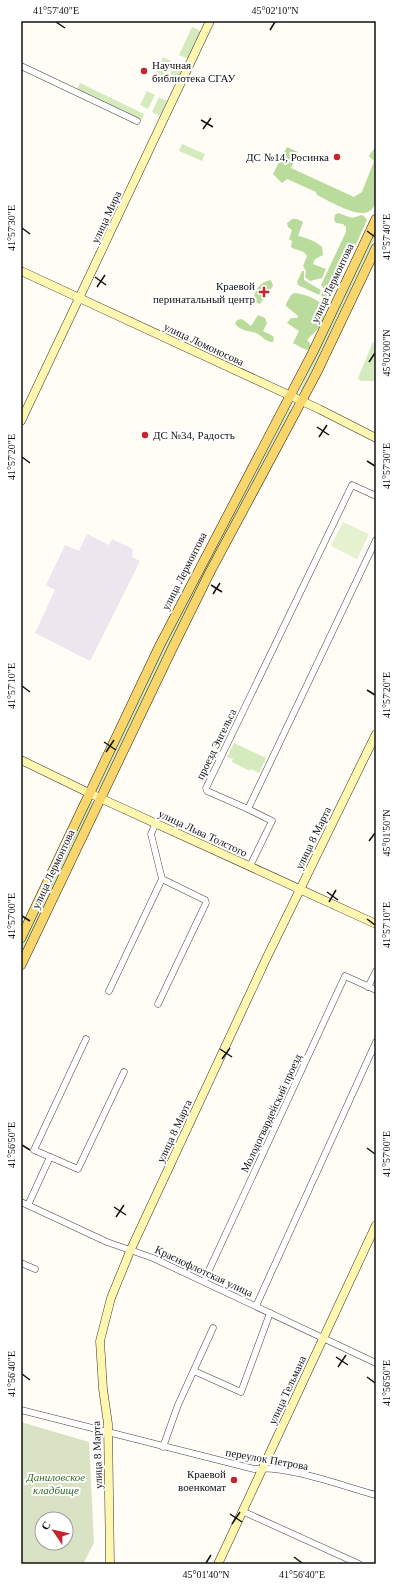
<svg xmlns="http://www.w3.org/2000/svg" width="397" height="1585" viewBox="0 0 397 1585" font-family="'Times New Roman',serif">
  <rect width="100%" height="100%" fill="#fffdf5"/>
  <path fill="#eee6ef" d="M87 534 109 545 112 539 133 549 132 557 140 561 90 661 35 633 55 590 46 585 65 545 79 551Z"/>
  <g fill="#d5ebbd">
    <path d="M192 27 201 31 188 59 179 55Z"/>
    <path d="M163 57 171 61 163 78 155 74Z"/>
    <path d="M176 62 184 65 176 84 167 80Z"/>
    <path d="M80 83 144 114 142 120 77 89Z"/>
    <path d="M147 91 155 95 148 109 140 105Z"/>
    <path d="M159 97 167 101 160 116 152 112Z"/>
    <path d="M182 144 205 154 202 161 179 151Z"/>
    <path d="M376 230V236L302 391 300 390Z"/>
    <path d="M373 342 376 343V381H361L358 378Z"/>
    <path d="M290 408 292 410 167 649 99 790H97L163 647 204 568Z"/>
    <path d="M234 743 266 758 259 773 251 769 250 771 232 762 233 759 227 757Z"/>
    <path d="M91 801 94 803 21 955V947Z"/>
  </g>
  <g fill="#b9dc9c">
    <path d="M287 147 298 152 291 168 354 197 362 192 374 161 369 156 373 150 376 149V203C374 206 372 210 368 212 356 217 329 201 317 195L316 192 287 179 282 183 273 174Z"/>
    <path d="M338 213 352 218 362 215 365 217 367 220 332 297 328 299 323 298 321 295 324 289 321 285 346 232V227L343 224 336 223 334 220 335 215Z"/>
    <path d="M292 219H297L303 222 298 236C304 237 318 242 322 247L323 255 315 259 313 264 326 269 322 278 310 281 305 277 306 271 303 266 307 256C305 250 296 251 291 247L292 241 289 239 292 230 288 227 287 223Z"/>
    <path d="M302 271H304V280L319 289 321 291 319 295 298 285 297 282Z"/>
    <path d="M270 280 272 282 273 286 260 304 249 300V298L254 296C257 287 260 283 270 280Z"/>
    <path d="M294 293C305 294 319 299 325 308 324 312 324 315 323 319 321 328 313 333 307 340L310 343 311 347 308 350 302 348 293 343 299 331 287 323 291 318H297L298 316 286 306V304L291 295Z"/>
    <path d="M258 315 265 318 267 323 263 331 273 336 274 339 273 342C265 342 263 336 256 333 248 330 242 332 235 324L237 320 242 319 251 326Z"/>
  </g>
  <path fill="#d9e3c4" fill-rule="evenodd" d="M21 1422 89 1442 94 1543 83 1564H21ZM42 1519H66V1543H42Z"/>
  <path fill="#e6f2cf" d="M343 522 369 534 357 559 331 546Z"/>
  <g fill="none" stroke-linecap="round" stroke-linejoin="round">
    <defs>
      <g id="street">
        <path d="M21 66 137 121"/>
        <path d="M376 496 352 485 206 788 207 791 248 809 376 540"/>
        <path d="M248 809 272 821 250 866"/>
        <path d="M156 823 151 834 162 879"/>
        <path d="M368 987 376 971"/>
        <path d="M109 991 162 879 205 900 206 903 158 1004"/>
        <path d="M86 1039 34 1150 78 1169 124 1072"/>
        <path d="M21 1202 107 1242 153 1258 376 1363"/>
        <path d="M28 1205 50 1157"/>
        <path d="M21 1263 35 1269"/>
        <path d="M204 1281 345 976 376 990"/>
        <path d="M256 1306 376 1042"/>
        <path d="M194 1371 241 1392 270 1313"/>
        <path d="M21 1410 254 1469C288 1465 342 1486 376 1495"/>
        <path d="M163 1447 178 1405 213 1328"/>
        <path d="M242 1511 359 1564"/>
      </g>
      <g id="secondary">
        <path d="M21 271 319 409 376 438"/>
        <path d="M21 421 210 21"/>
        <path d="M21 760 89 793 376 924"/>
        <path d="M110 1564 108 1424 103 1389 100 1341 111 1298 131 1249 267 957 376 734"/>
        <path d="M218 1564 376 1225"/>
      </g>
      <g id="primary">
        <path d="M21 938 160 645 313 352 376 219"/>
        <path d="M21 965 171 651 210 572 316 374 376 248"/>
      </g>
    </defs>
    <use href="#street" stroke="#444" stroke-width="7"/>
    <use href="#secondary" stroke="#333" stroke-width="9"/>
    <use href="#primary" stroke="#222" stroke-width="10"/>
    <use href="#street" stroke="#fff" stroke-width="6"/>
    <use href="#secondary" stroke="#fff6b0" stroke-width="8"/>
    <use href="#primary" stroke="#f9d66b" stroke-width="9"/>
  </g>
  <path fill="none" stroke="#111" stroke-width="1.5" d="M56 22 65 28M270 30 275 22M201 120 213 127M203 129 211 118M22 228 30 234M367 231 375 237M95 277 106 285M97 287 105 275M369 362 375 353M317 427 329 435M319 437 327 425M22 457 30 463M367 461 375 466M211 585 222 592M213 594 220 583M22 686 30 692M367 690 375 695M104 742 116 750M106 752 114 740M369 841 375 833M327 892 338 900M329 902 336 890M22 916 30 921M367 919 375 925M220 1049 232 1057M222 1059 230 1048M22 1145 30 1150M367 1148 375 1154M114 1207 126 1215M116 1217 124 1205M336 1357 348 1365M338 1367 346 1355M22 1374 30 1380M367 1377 375 1383M230 1514 242 1522M232 1524 240 1512M294 1557 302 1563M206 1563 211 1555"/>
  <g fill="#c4262e" stroke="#fff" stroke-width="1.5">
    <circle cx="144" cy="71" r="4"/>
    <circle cx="337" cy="157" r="4"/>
    <path d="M262 286h4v4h4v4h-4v4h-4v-4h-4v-4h4z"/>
    <circle cx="145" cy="435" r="4"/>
    <circle cx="234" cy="1480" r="4"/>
  </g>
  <g text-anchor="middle" stroke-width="4" stroke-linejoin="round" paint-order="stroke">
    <g font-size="11" fill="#111" stroke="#fff" text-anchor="end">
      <text x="152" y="69" text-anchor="start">Научная<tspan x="152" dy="13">библиотека СГАУ</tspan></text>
      <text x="329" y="161">ДС №14, Росинка</text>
      <text x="255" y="290">Краевой<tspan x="255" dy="13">перинатальный центр</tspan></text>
      <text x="153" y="439" text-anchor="start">ДС №34, Радость</text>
      <text x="226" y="1478">Краевой<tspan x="226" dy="13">военкомат</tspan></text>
    </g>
    <g font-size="11" fill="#111" stroke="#fff">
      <text transform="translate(106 217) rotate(-65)" y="4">улица Мира</text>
      <text transform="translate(332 283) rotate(-65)" y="4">улица Лермонтова</text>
      <text transform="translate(204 344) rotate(25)" y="4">улица Ломоносова</text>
      <text transform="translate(184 571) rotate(-63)" y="4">улица Лермонтова</text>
      <text transform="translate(216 744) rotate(-64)" y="4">проезд Энгельса</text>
      <text transform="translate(203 833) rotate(25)" y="4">улица Льва Толстого</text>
      <text transform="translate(313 838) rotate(-64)" y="4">улица 8 Марта</text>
      <text transform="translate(53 869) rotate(-65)" y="4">улица Лермонтова</text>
      <text transform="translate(271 1113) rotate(-65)" y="4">Молодогвардейский проезд</text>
      <text transform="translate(174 1131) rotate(-65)" y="4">улица 8 Марта</text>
      <text transform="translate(204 1271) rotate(25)" y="4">Краснофлотская улица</text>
      <text transform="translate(287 1390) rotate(-65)" y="4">улица Тельмана</text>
      <text transform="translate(97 1455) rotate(-92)" y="4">улица 8 Марта</text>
      <text transform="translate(267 1459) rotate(10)" y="4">переулок Петрова</text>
    </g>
    <g font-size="11" font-style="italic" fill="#2f6b1f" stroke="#fff">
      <text x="56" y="1481">Даниловское<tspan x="56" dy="13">кладбище</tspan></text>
    </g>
  </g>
  <rect width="397" height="1585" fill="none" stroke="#ffffff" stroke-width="44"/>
  <g transform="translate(54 1531) rotate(304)"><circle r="19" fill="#ffffff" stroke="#a0a0a0"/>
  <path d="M0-3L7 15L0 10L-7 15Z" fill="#c4262e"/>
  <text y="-6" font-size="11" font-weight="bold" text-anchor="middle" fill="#111111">С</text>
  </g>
  <rect x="22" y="22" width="353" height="1541" fill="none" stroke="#111" stroke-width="1.5"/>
  <g font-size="10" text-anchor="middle" fill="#111">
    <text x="56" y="14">41°57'40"E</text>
    <text x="275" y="14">45°02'10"N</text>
    <text transform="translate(11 228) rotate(-90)" y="4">41°57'30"E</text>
    <text transform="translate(386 237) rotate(-90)" y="4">41°57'40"E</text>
    <text transform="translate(386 353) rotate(-90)" y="4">45°02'00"N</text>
    <text transform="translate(11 457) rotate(-90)" y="4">41°57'20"E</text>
    <text transform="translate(386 466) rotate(-90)" y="4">41°57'30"E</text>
    <text transform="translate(11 686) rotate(-90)" y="4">41°57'10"E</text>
    <text transform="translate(386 695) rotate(-90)" y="4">41°57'20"E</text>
    <text transform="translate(386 833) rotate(-90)" y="4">45°01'50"N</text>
    <text transform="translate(11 916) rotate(-90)" y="4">41°57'00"E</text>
    <text transform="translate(386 925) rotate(-90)" y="4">41°57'10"E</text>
    <text transform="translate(11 1145) rotate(-90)" y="4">41°56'50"E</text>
    <text transform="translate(386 1154) rotate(-90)" y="4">41°57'00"E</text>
    <text transform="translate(11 1374) rotate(-90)" y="4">41°56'40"E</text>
    <text transform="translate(386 1383) rotate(-90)" y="4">41°56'50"E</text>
    <text x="206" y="1578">45°01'40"N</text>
    <text x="302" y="1578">41°56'40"E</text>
  </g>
</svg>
